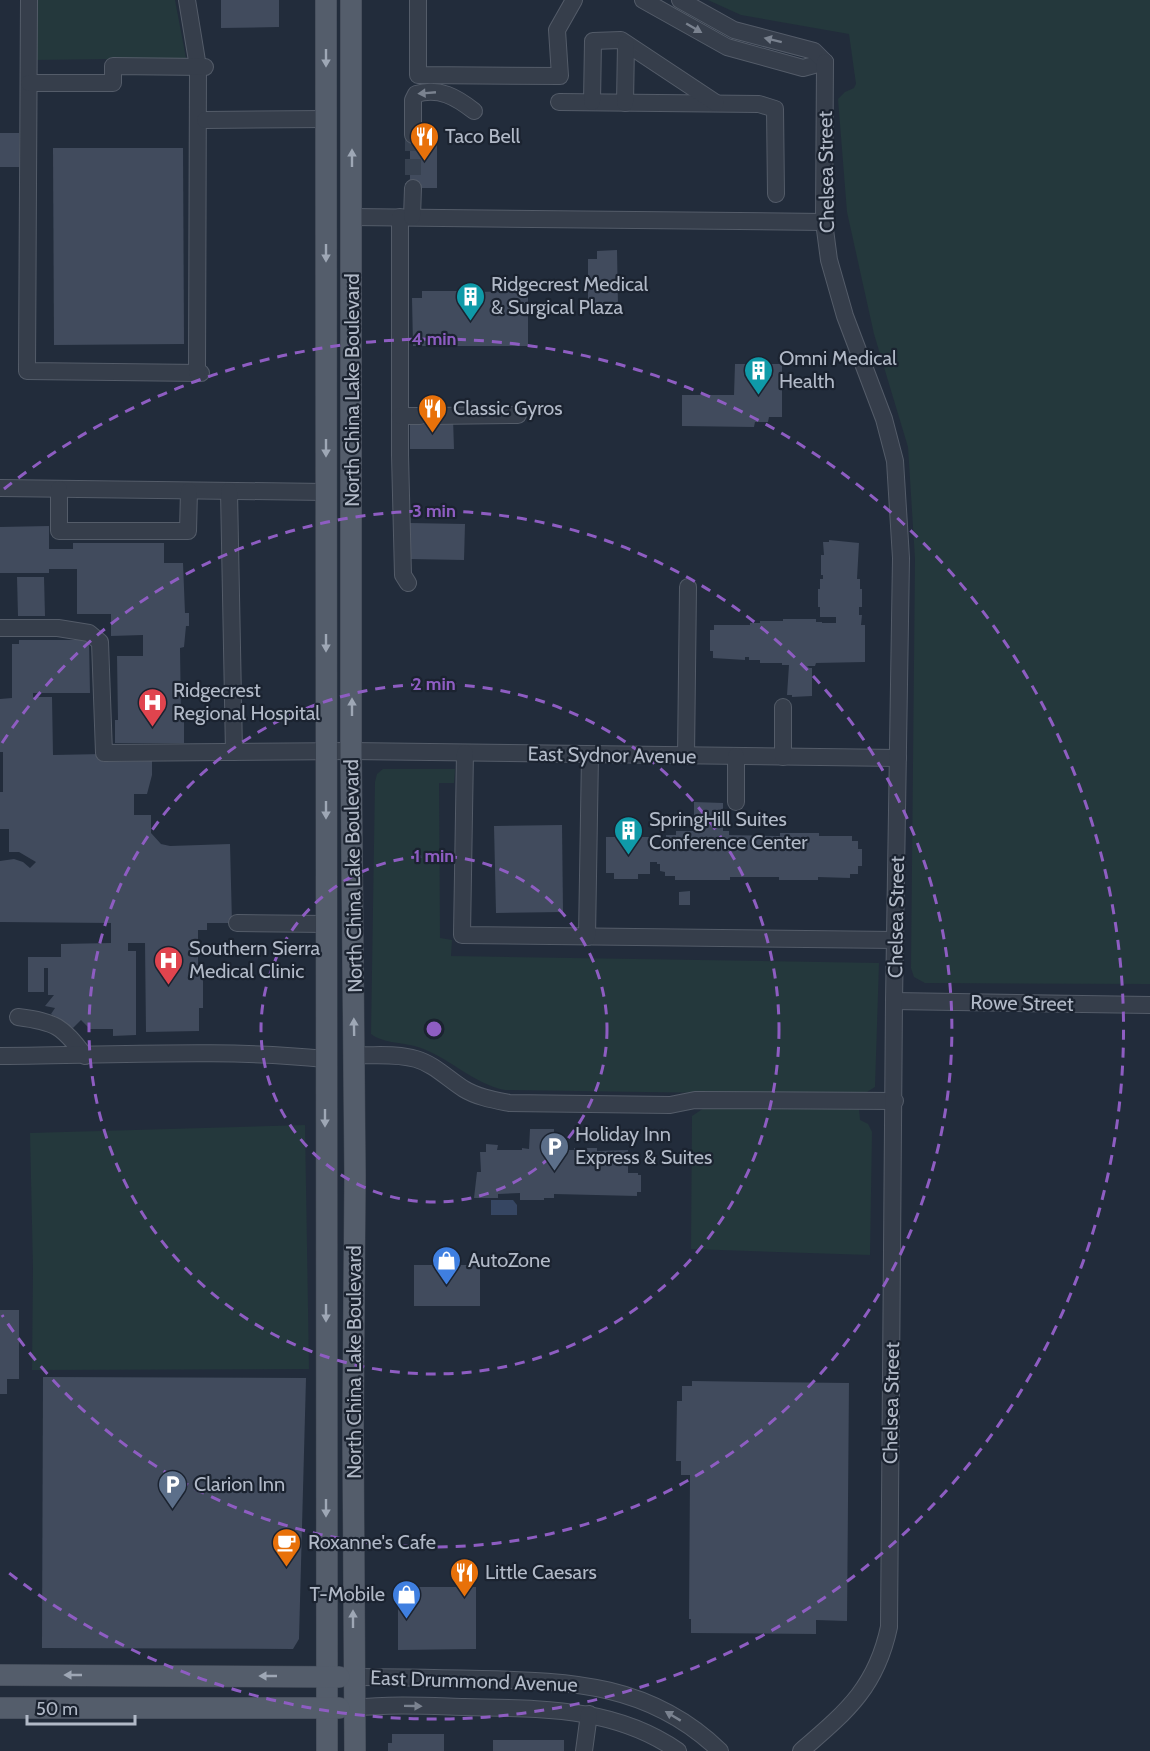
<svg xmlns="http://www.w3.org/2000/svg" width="1150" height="1751" viewBox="0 0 1150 1751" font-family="Cabin,sans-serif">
  <rect width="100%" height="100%" fill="#222c3b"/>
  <g fill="#24383c">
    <path d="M34 0H175L186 58 34 60Z"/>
    <path d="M708 0H1150V984L925 983 914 977 911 968 915 559 908 447 874 334 847 212 838 99 845 92 854 88 856 84 849 34 741 15Z"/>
    <path d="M383 769H455L454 783H439L440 938 452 940 451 956 879 963 875 1087 862 1095 505 1090C474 1084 451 1059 421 1048 405 1042 384 1044 371 1034L375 782 377 774Z"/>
    <path d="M710 1104 859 1109 860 1120 868 1124 872 1132 870 1255 691 1249 692 1116Z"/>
    <path d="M305 1125 309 1369 32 1370 33 1269 30 1133Z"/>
  </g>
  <path fill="#364662" d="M491 1200H513L517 1205V1215H491Z"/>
  <g fill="#414b5d">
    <path d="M221 0H279V27L221 28Z"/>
    <rect x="0" y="133" width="19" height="34"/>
    <rect x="410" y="135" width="27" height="53"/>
    <path d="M53 148H183L184 344 54 345Z"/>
    <path d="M617 250 618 305 588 306V259H597V251Z"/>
    <path d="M422 291H465V297H476V292L519 291V297H528V346H413L412 298H422Z"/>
    <path d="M735 364H782V417H769L768 422H755L754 427 682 426V395H734Z"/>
    <path d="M420 407H432V418H453L454 449H410V419H420Z"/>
    <path d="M410 523 465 524 464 560 409 559Z"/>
    <path d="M49 526V549H73V543H164V563H183L185 613H189V626H186L184 647 180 648 181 717H184V743H115V720H118L117 656H143V635L111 636V614H77V569H49V573H0V527Z"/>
    <path d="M829 540 859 543 857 579H860V589H862V607H859V615H862L861 625H865V662L816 663 815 666H807L809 668H812V696L792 697V695H787L789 665H782V663H760V660H749V657H745V660L713 658V651H710V630H714V625H750V623H760V621H783V619H816V622H822V623H836V617H820V607H818V589H820V579H823V575H821V555H824L823 542H829Z"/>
    <path d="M17 577H44L45 616H18Z"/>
    <path d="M19 640H89L90 693H33V697H52L53 755 103 754V762L152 761V775L147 794H134V815H151V833L161 844 170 846 230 844 232 923H207V930H198V964H203V1008H199V1031L146 1032 145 943H128V951H136V1035L113 1036V1029H90L81 1020 73 1028 51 1014 55 1008 45 1006 54 995H48V968H44V992H28V957H61V944L111 943V923L0 922V861L14 859 23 862 30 868 36 862 19 852H9V829H0V792H3V752H0V699L12 698V644H19Z"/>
    <path d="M694 802 723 803V831H729V835L780 836V833H819V836H852V841H858V849H862V866H858V874H850V878L818 877V880H779V877H730V880H675V876H665V872L660 871V864H657V862H650V874H638V879H614V873H606V837H617L618 832 640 833V837H650V849H657V846H660V839H666V835H676V831H694Z"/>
    <path d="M562 825 563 912 496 913 494 826Z"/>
    <path d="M690 891V905H679V892Z"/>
    <path d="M530 1129H554V1148L563 1150H574V1148H597V1151L628 1150V1173H638V1175H641V1192H637V1196L554 1194V1198H544V1200H520V1193L498 1194V1198H474L477 1172H481L480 1152H486V1144L498 1145 497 1150H522V1148L529 1149Z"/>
    <rect x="414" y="1265" width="66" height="41"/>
    <path d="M0 1310H19V1379H7V1394H0Z"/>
    <path d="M43 1377 306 1378 299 1639 293 1649 42 1648Z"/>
    <path d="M692 1381 849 1383 847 1621 816 1620V1634L691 1633V1619H689L690 1475H681V1461H676L677 1401H682V1386H692Z"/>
    <path d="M398 1587H476V1649L398 1650Z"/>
    <path d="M392 1734H444V1751H388V1743H392Z"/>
    <rect x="493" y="1740" width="71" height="11"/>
  </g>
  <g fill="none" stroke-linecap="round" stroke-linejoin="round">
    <path stroke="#374150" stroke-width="16" stroke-dasharray="16 8" stroke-linecap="butt" d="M413 135V188"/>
    <defs>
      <g id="minor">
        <path d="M29 0 27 371 201 373"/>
        <path d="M187 0 198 67 197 373"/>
        <path d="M418 0V75L560 76 557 30 574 0"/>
        <path d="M643 0 727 47 803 68 825 62"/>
        <path d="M680 0 734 30 814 51 825 62"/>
        <path d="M29 83H113V66L205 67"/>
        <path d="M559 102 759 104 775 109 776 194"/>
        <path d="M592 102 593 41 621 40 716 103"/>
        <path d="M625 103 626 44"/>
        <path d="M205 120 326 119"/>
        <path d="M413 135V100L416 94C439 87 456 97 474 111"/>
        <path d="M352 217 824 222"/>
        <path d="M400 217V455L403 575 408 583"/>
        <path d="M412 217 413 188"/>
        <path d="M400 416H420"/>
        <path d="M432 416 518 415"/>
        <path d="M0 488 326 492"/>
        <path d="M59 489V531H188L189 491"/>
        <path d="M229 491 234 752"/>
        <path d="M0 628H58L89 633 100 642 104 753 351 751 898 758"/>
        <path d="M783 707V757"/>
        <path d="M465 753 462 935 896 940"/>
        <path d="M686 756 688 587"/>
        <path d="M736 756V802"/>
        <path d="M237 923 326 924"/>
        <path d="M587 937 590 755"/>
        <path d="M894 1001 1150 1005"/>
        <path d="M18 1017C56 1022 62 1026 85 1056"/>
        <path d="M354 1055C375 1056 396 1053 416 1059 434 1064 448 1079 464 1089 477 1097 494 1100 509 1103L670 1105 695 1100 895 1101"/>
        <path d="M0 1056C107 1056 219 1048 325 1059"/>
        <path d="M355 1677C397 1677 440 1678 482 1679 572 1681 651 1684 720 1751"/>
        <path d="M354 1708C391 1704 428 1706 465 1707 540 1709 613 1706 678 1751"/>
        <path d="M584 1751 589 1714"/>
        <path d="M801 1751C846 1712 876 1688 889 1627L894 1001 901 558 895 461 884 419 845 316 829 260 824 222 825 62"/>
      </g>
      <g id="major">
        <path d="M326 0 327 1751"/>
        <path d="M351 0V751L355 1176 353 1429 355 1751"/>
        <path d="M0 1675 339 1677"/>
        <path d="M0 1708H339"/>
      </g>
    </defs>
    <use href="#minor" stroke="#545c69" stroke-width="18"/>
    <use href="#major" stroke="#3f4754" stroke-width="22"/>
    <use href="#minor" stroke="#363e4b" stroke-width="16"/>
    <use href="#major" stroke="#545d6b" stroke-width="21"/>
  </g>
  <defs><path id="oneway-solid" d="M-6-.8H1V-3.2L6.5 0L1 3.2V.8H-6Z" transform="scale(1.5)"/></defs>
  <g fill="#7a828f">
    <use href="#oneway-solid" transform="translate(694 28) rotate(30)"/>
    <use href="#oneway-solid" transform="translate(773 40) rotate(-166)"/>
    <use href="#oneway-solid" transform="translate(427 93) rotate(175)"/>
    <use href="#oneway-solid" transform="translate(413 1706) rotate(1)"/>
    <use href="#oneway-solid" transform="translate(673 1716) rotate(-149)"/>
  </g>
  <g fill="#9ea7b5">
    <use href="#oneway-solid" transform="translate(326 58) rotate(90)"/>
    <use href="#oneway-solid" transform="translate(352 158) rotate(-90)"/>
    <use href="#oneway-solid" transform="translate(326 253) rotate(90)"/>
    <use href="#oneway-solid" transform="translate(326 448) rotate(90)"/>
    <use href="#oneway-solid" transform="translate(326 643) rotate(90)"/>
    <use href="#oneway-solid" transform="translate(352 707) rotate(-90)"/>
    <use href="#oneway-solid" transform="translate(326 810) rotate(90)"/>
    <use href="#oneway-solid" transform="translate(354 1027) rotate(-91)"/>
    <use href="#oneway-solid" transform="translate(325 1118) rotate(90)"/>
    <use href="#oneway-solid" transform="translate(326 1313) rotate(90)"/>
    <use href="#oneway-solid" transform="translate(326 1508) rotate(90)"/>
    <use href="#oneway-solid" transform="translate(353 1619) rotate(-90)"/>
    <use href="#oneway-solid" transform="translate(73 1675) rotate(-180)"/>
    <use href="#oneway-solid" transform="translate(268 1676) rotate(-180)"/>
  </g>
  <g fill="none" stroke="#8e5dc2" stroke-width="3" stroke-dasharray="10 8">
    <circle cx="434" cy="1029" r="173"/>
    <circle cx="434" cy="1029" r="345"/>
    <path d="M2 743A518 518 0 1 1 2 1315"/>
    <path d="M4 489A690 690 0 1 1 4 1569"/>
  </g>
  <defs>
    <symbol id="restaurant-pin" viewBox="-11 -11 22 30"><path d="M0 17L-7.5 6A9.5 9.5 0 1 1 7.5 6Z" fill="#e8710a" stroke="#1b2330"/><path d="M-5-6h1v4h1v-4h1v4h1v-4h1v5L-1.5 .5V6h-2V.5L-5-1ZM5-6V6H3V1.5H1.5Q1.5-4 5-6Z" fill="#fff"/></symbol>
    <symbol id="building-pin" viewBox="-11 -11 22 30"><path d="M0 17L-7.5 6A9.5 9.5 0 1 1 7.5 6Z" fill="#0f9aa8" stroke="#1b2330"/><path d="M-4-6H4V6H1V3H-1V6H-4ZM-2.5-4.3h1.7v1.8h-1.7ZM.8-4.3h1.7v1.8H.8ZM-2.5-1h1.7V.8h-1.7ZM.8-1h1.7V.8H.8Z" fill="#fff"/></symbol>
    <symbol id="hospital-pin" viewBox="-11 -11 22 30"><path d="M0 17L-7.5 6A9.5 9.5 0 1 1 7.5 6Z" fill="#e0444e" stroke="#1b2330"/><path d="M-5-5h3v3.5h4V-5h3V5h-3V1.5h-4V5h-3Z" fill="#fff"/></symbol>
    <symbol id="parking-pin" viewBox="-11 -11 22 30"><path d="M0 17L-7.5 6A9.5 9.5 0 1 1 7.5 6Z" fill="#5c6f8a" stroke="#1b2330"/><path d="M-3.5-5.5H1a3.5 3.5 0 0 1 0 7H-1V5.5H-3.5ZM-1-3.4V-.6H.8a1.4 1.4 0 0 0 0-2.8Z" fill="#fff"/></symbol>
    <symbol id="shop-pin" viewBox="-11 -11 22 30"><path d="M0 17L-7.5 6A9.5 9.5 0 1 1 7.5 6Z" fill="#3f7fe0" stroke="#1b2330"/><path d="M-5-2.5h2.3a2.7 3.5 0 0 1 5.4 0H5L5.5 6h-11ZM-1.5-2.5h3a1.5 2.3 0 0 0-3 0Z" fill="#fff"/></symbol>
    <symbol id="cafe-pin" viewBox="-11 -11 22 30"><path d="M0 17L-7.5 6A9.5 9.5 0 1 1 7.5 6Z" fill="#e8710a" stroke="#1b2330"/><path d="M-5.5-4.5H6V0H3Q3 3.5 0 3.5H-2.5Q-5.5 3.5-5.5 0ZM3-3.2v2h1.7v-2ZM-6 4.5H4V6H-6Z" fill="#fff"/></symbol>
  </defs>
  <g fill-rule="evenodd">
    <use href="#restaurant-pin" x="408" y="120" width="33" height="45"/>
    <use href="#building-pin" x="454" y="280" width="33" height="45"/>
    <use href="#building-pin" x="742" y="354" width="33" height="45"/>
    <use href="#restaurant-pin" x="416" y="392" width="33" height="45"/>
    <use href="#hospital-pin" x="136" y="686" width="33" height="45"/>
    <use href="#building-pin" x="612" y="814" width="33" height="45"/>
    <use href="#hospital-pin" x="152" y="944" width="33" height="45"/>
    <use href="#parking-pin" x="538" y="1130" width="33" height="45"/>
    <use href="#shop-pin" x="430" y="1244" width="33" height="45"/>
    <use href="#parking-pin" x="156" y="1468" width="33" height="45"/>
    <use href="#cafe-pin" x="270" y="1526" width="33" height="45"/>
    <use href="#restaurant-pin" x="448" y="1556" width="33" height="45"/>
    <use href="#shop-pin" x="390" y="1578" width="33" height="45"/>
  </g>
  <g text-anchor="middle" stroke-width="4.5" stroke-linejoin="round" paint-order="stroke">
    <g font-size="20" fill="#b1b9c7" stroke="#1b2330" text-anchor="start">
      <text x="445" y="143">Taco Bell</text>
      <text x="491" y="291">Ridgecrest Medical<tspan x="491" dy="23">&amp; Surgical Plaza</tspan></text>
      <text x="779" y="365">Omni Medical<tspan x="779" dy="23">Health</tspan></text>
      <text x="453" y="415">Classic Gyros</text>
      <text x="173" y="697">Ridgecrest<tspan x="173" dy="23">Regional Hospital</tspan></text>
      <text x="649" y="826">SpringHill Suites<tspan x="649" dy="23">Conference Center</tspan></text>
      <text x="189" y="955">Southern Sierra<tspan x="189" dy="23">Medical Clinic</tspan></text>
      <text x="575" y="1141">Holiday Inn<tspan x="575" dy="23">Express &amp; Suites</tspan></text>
      <text x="468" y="1267">AutoZone</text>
      <text x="194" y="1491">Clarion Inn</text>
      <text x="308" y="1549">Roxanne's Cafe</text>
      <text x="485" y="1579">Little Caesars</text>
      <text x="385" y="1601" text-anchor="end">T-Mobile</text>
    </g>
    <g font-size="20" fill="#b1b9c7" stroke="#1b2330">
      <text transform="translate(826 172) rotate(-91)" y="7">Chelsea Street</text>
      <text transform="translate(352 390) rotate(-90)" y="7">North China Lake Boulevard</text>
      <text transform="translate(612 755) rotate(1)" y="7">East Sydnor Avenue</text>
      <text transform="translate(353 876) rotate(-91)" y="7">North China Lake Boulevard</text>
      <text transform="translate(896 917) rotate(-89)" y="7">Chelsea Street</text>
      <text transform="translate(1022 1003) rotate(1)" y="7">Rowe Street</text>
      <text transform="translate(354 1362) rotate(-90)" y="7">North China Lake Boulevard</text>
      <text transform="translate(891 1403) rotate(-89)" y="7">Chelsea Street</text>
      <text transform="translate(474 1681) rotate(2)" y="7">East Drummond Avenue</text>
    </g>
  </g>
  <circle cx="434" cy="1029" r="9" fill="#8e5dc2" stroke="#1b2330" stroke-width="3"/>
  <g font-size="18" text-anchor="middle" font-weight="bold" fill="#8e5dc2" stroke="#1b2330" stroke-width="4.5" stroke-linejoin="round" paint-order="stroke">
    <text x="434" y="345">4 min</text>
    <text x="434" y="517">3 min</text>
    <text x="434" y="690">2 min</text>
    <text x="434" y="862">1 min</text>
  </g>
  <path d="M27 1715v9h108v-9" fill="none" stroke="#b1b9c7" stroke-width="3"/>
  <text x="36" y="1715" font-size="18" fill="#b1b9c7" stroke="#1b2330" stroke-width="4.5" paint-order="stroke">50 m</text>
</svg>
